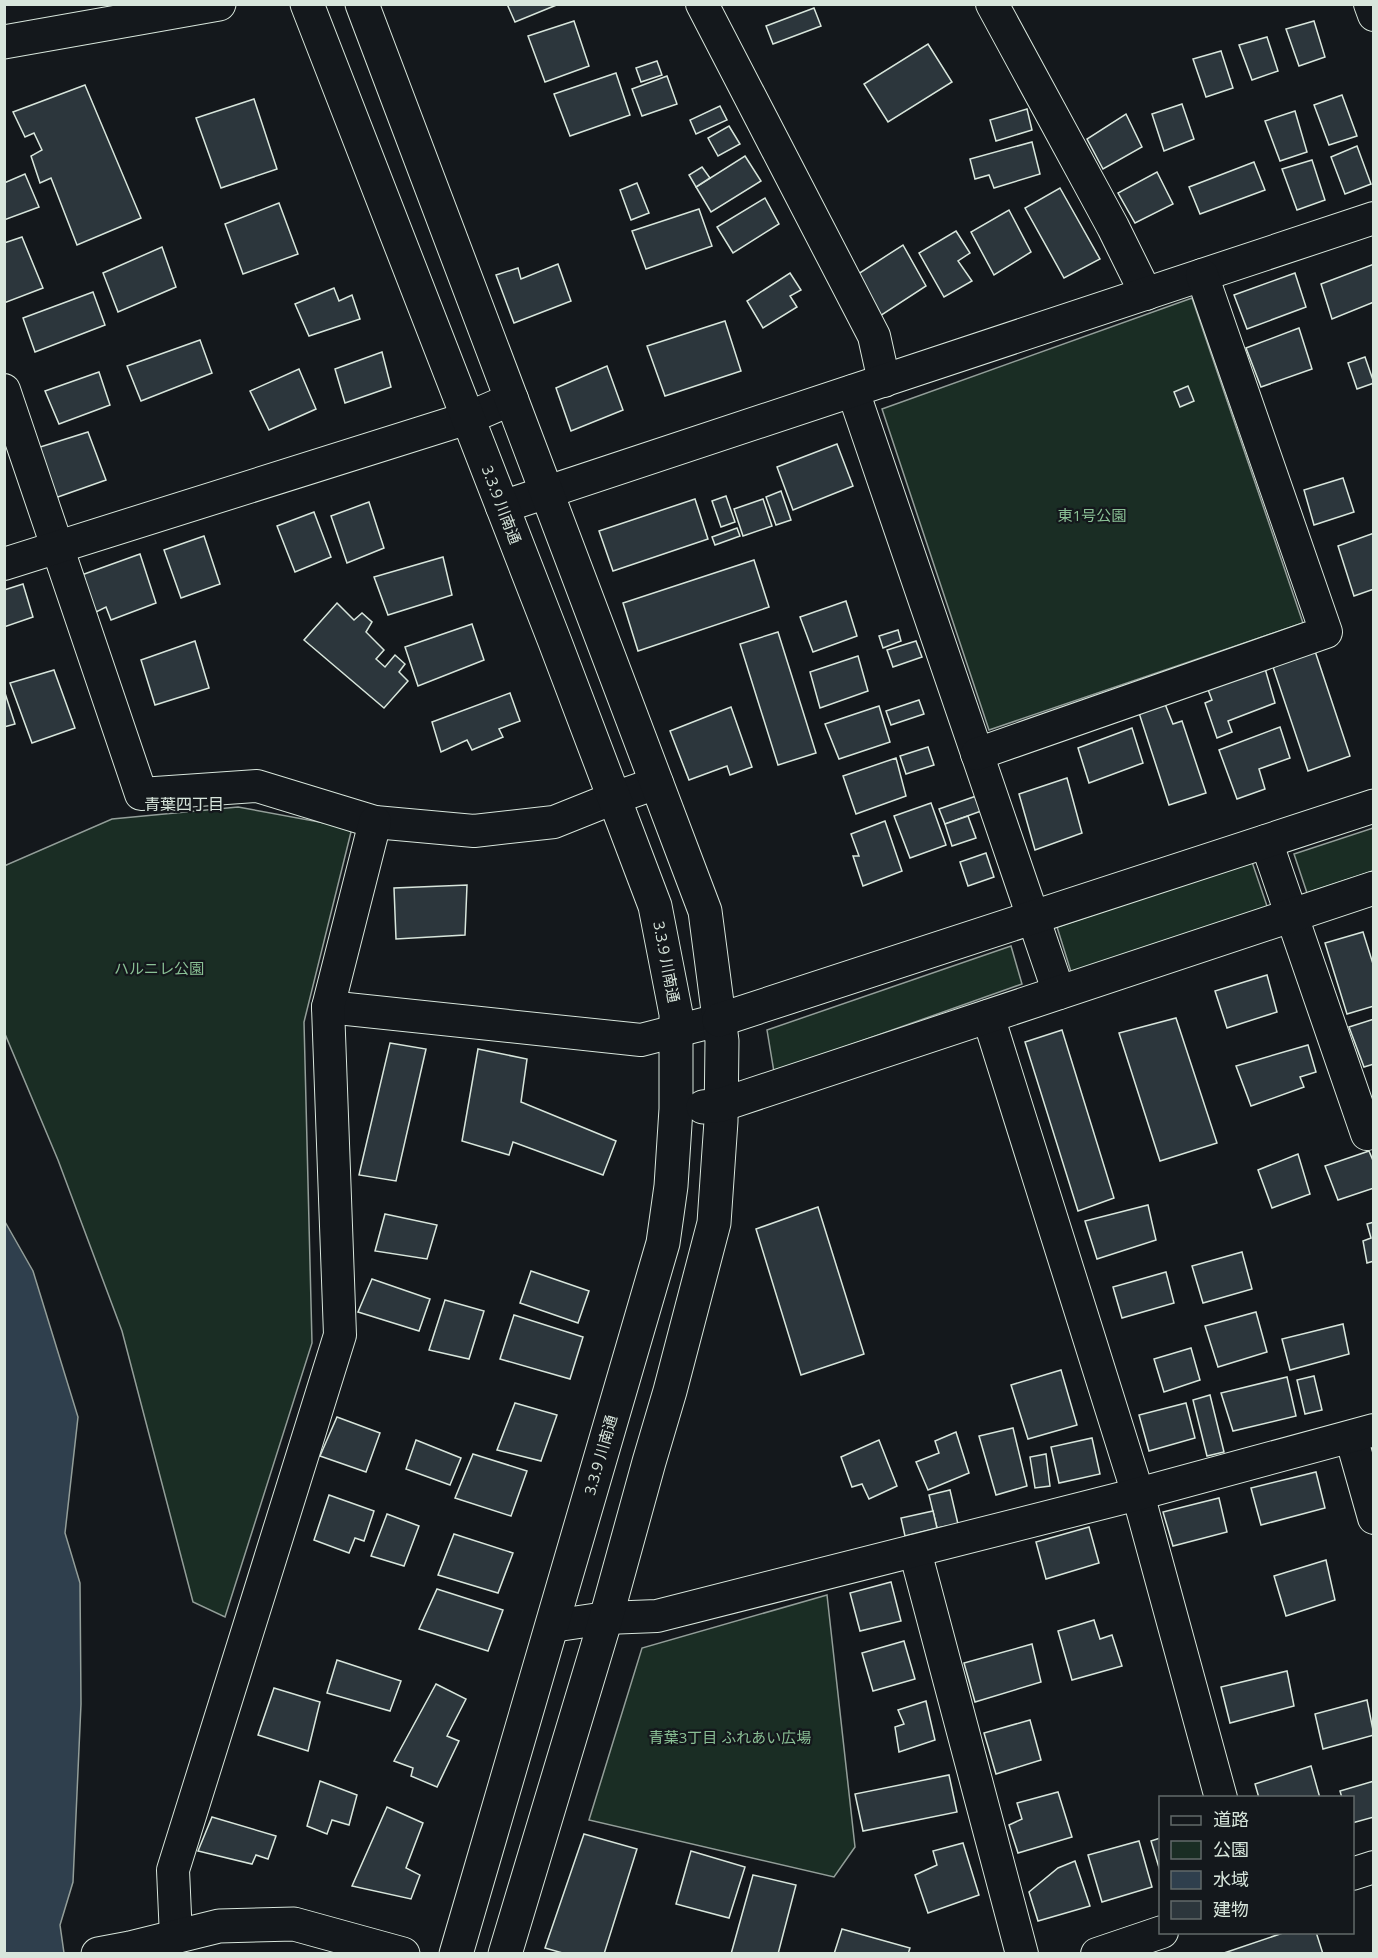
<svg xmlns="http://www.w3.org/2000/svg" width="1378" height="1958" viewBox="0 0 1378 1958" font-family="'Open Sans','Noto Sans JP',sans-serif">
  <rect width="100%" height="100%" fill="#14181c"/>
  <g fill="#1a2d24" stroke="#939e99" stroke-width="1.5">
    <path d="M1192 298 1303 623 989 730 882 409Z"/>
    <path d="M238 807 352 828 304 1022 312 1343 225 1617 193 1602 122 1331 58 1160 5 1034 4 866 112 819Z"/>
    <path d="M1373 828V871L1307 893 1294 854Z"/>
    <path d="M1252 862 1268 909 1072 975 1057 927Z"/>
    <path d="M1011 946 1022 984 774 1072 767 1030Z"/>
    <path d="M827 1595 855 1847 834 1877 589 1820 642 1648Z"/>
  </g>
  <path fill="#2f3f4d" stroke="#939e99" stroke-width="1.5" d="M4 1220 33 1271 78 1417 65 1533 80 1583 81 1704 73 1882 60 1925 64 1953H5Z"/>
  <g fill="#2c363c" stroke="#d8e6dc" stroke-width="1.5">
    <path d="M507 4H559L515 22Z"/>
    <path d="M814 8 821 26 773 44 766 26Z"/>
    <path d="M574 21 589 66 545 82 528 36Z"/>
    <path d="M1314 21 1325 57 1299 66 1286 29Z"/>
    <path d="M1267 37 1278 71 1252 80 1239 45Z"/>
    <path d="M928 44 952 82 888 122 864 84Z"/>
    <path d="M1221 51 1233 88 1206 97 1193 59Z"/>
    <path d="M657 61 662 75 641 82 636 68Z"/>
    <path d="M616 73 630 115 570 136 554 94Z"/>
    <path d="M667 76 677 104 642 116 632 89Z"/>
    <path d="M85 85 141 218 77 245 51 178 40 183 31 156 42 150 34 133 25 137 13 112Z"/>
    <path d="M1342 95 1357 136 1329 145 1314 105Z"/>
    <path d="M254 99 277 169 221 188 196 118Z"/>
    <path d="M1182 104 1194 139 1164 151 1152 114Z"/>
    <path d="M720 106 727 120 696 134 690 120Z"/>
    <path d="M1027 109 1032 130 996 141 990 120Z"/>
    <path d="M1295 111 1307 152 1280 161 1265 121Z"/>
    <path d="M1126 114 1142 147 1103 169 1087 139Z"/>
    <path d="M729 126 740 144 718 156 708 138Z"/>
    <path d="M1032 142 1040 174 994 188 989 175 975 179 970 159Z"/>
    <path d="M1357 146 1371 184 1345 194 1331 157Z"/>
    <path d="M745 156 761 181 711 212 696 187Z"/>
    <path d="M1312 160 1325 200 1297 210 1282 169Z"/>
    <path d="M1254 162 1265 190 1200 214 1189 187Z"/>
    <path d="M702 167 710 178 696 187 689 175Z"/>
    <path d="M1157 172 1173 204 1135 223 1118 193Z"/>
    <path d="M25 174 39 207 4 220V183Z"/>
    <path d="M637 183 649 213 631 220 620 190Z"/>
    <path d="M1060 188 1100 259 1064 278 1025 208Z"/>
    <path d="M765 198 779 224 733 253 717 227Z"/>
    <path d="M279 203 298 254 243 274 225 224Z"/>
    <path d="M699 209 712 246 646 269 632 231Z"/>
    <path d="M1009 210 1031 252 994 275 971 232Z"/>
    <path d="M956 231 970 253 958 261 972 281 944 297 919 253Z"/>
    <path d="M22 237 43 288 4 303V243Z"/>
    <path d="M903 245 926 286 880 316 855 276Z"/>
    <path d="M162 247 176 287 118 312 103 273Z"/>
    <path d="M558 264 571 301 514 323 496 275 518 268 521 279Z"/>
    <path d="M1374 264V302L1332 319 1321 284Z"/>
    <path d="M790 273 801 290 790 296 797 307 763 328 747 301Z"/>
    <path d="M1295 273 1306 307 1247 329 1234 295Z"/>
    <path d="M334 288 339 301 352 295 360 319 309 336 295 304Z"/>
    <path d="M93 292 105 325 35 352 23 318Z"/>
    <path d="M725 321 741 371 665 396 647 346Z"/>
    <path d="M1299 328 1312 369 1261 387 1246 348Z"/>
    <path d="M200 340 212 373 141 401 127 366Z"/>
    <path d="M382 352 391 387 345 403 335 369Z"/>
    <path d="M1365 357 1374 383 1357 389 1348 363Z"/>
    <path d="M607 366 623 410 571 431 556 388Z"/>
    <path d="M299 369 316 409 269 430 250 391Z"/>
    <path d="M99 372 110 405 59 424 45 391Z"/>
    <path d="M1188 386 1194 401 1180 407 1174 392Z"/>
    <path d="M88 432 106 480 55 498 37 448Z"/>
    <path d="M837 444 853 486 793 510 777 467Z"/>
    <path d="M1343 478 1354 512 1314 525 1304 490Z"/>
    <path d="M781 491 791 520 776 525 766 497Z"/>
    <path d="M726 496 735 522 721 527 712 501Z"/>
    <path d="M695 499 708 539 613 571 599 531Z"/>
    <path d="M763 499 772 526 743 536 734 509Z"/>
    <path d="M369 502 384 548 347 563 331 516Z"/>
    <path d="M314 512 331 557 295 572 277 526Z"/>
    <path d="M737 528 740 536 715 545 712 537Z"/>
    <path d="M1374 533V589L1354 596 1338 546Z"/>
    <path d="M204 536 220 584 181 598 164 550Z"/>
    <path d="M140 554 156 603 111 620 106 607 90 615 76 577Z"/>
    <path d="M443 557 452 595 388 615 374 577Z"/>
    <path d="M754 560 769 607 638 651 623 603Z"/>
    <path d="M23 584 33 617 4 627V590Z"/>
    <path d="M846 601 857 636 813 652 800 617Z"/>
    <path d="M337 603 354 620 362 613 372 622 366 632 384 650 376 659 385 667 395 655 405 664 399 672 408 681 384 708 304 640Z"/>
    <path d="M472 624 484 660 418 686 405 647Z"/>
    <path d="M898 630 901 641 883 648 879 636Z"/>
    <path d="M778 632 816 753 778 765 740 644Z"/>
    <path d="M195 641 209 688 155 705 141 660Z"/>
    <path d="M916 641 922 657 893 667 887 650Z"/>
    <path d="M1315 651 1350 756 1308 771 1273 667Z"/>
    <path d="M858 656 868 691 820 708 810 672Z"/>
    <path d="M1264 665 1275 703 1228 721 1232 732 1217 738 1205 703 1212 700 1207 687Z"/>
    <path d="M54 670 75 728 32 743 10 683Z"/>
    <path d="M4 690 15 724 4 727Z"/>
    <path d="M510 693 520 721 499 729 503 737 472 750 467 740 441 752 432 722Z"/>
    <path d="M919 700 924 714 891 725 886 711Z"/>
    <path d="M1165 704 1173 724 1182 721 1206 793 1169 805 1139 713Z"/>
    <path d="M879 706 890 742 839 759 825 724Z"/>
    <path d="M731 707 752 767 730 775 727 766 689 780 670 731Z"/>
    <path d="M1280 727 1290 758 1259 769 1265 789 1237 799 1219 750Z"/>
    <path d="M1132 728 1143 763 1089 783 1078 748Z"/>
    <path d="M928 747 934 765 906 774 900 756Z"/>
    <path d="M896 758 906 796 856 814 843 776Z"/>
    <path d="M1067 778 1082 833 1035 850 1019 794Z"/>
    <path d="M979 795 984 810 945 824 939 809Z"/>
    <path d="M931 803 946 845 910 858 894 816Z"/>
    <path d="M968 816 976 838 952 846 945 824Z"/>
    <path d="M885 821 902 871 863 886 853 856H859L851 834Z"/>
    <path d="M986 853 994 877 968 886 960 862Z"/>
    <path d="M467 885 465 935 396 939 394 888Z"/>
    <path d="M1363 932 1374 967V1006L1347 1014 1325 943Z"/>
    <path d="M1267 975 1277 1012 1227 1028 1215 991Z"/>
    <path d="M1176 1018 1217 1143 1160 1161 1119 1033Z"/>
    <path d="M1374 1019V1064L1364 1067 1349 1027Z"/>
    <path d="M1062 1030 1114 1198 1078 1211 1025 1042Z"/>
    <path d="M390 1043 426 1049 396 1181 359 1175Z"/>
    <path d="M1308 1045 1316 1072 1300 1077 1304 1087 1251 1106 1236 1066Z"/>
    <path d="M478 1049 527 1059 521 1102 616 1141 603 1175 513 1142 509 1155 462 1141Z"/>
    <path d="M1369 1151 1374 1163V1188L1338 1200 1325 1166Z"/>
    <path d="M1298 1154 1310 1194 1272 1208 1258 1170Z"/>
    <path d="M1148 1205 1156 1240 1097 1259 1085 1221Z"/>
    <path d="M818 1207 864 1354 801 1375 756 1229Z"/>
    <path d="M385 1214 437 1225 427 1259 375 1251Z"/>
    <path d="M1374 1222V1261L1367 1263 1363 1241 1371 1238 1367 1224Z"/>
    <path d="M1242 1252 1252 1289 1203 1303 1192 1266Z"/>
    <path d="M531 1271 589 1291 578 1323 520 1303Z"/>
    <path d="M1166 1272 1174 1303 1122 1318 1113 1287Z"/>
    <path d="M372 1279 430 1299 419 1331 358 1312Z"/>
    <path d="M445 1300 484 1311 469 1359 429 1350Z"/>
    <path d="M1256 1312 1267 1352 1218 1367 1205 1326Z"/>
    <path d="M514 1315 583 1337 570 1379 500 1359Z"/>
    <path d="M1343 1324 1349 1354 1290 1370 1282 1339Z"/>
    <path d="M1191 1348 1200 1380 1164 1392 1154 1359Z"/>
    <path d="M1061 1370 1077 1425 1028 1439 1011 1385Z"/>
    <path d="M1314 1376 1322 1410 1305 1414 1297 1380Z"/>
    <path d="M1287 1377 1296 1416 1233 1431 1221 1393Z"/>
    <path d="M1210 1395 1224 1452 1207 1456 1193 1400Z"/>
    <path d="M515 1403 557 1415 541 1461 497 1450Z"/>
    <path d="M1186 1403 1195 1438 1149 1451 1139 1415Z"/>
    <path d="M337 1417 380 1433 366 1472 320 1456Z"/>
    <path d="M1013 1428 1027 1486 996 1495 979 1436Z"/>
    <path d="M956 1432 969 1473 928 1490 916 1462 939 1453 935 1441Z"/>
    <path d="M1092 1438 1100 1474 1059 1483 1051 1447Z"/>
    <path d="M416 1440 461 1458 450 1485 406 1469Z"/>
    <path d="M879 1440 897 1486 869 1499 862 1484 852 1487 841 1457Z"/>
    <path d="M473 1454 527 1471 511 1516 455 1498Z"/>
    <path d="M1046 1454 1050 1486 1035 1488 1030 1457Z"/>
    <path d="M1316 1472 1325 1508 1261 1525 1251 1488Z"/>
    <path d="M950 1490 958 1524 937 1528 929 1495Z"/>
    <path d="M329 1495 374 1511 364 1541 355 1538 349 1553 314 1540Z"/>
    <path d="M1219 1498 1227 1532 1173 1546 1163 1512Z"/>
    <path d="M933 1511 937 1528 905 1536 901 1518Z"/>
    <path d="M387 1514 419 1526 404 1566 371 1556Z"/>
    <path d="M1089 1527 1099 1563 1046 1579 1036 1542Z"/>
    <path d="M454 1534 513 1553 498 1593 438 1575Z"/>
    <path d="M1326 1560 1335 1600 1286 1616 1274 1576Z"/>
    <path d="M891 1582 901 1621 860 1631 850 1593Z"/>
    <path d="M437 1589 503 1610 488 1651 419 1629Z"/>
    <path d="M1094 1620 1100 1639 1112 1635 1122 1666 1072 1680 1058 1631Z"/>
    <path d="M904 1641 915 1679 873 1691 862 1653Z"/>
    <path d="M1032 1644 1041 1682 975 1702 964 1663Z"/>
    <path d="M337 1660 401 1681 390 1711 327 1693Z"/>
    <path d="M1287 1671 1294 1706 1230 1723 1221 1687Z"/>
    <path d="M436 1684 466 1699 447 1736 459 1741 437 1787 411 1776 413 1768 394 1761Z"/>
    <path d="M274 1688 320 1702 308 1751 258 1735Z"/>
    <path d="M1367 1700 1374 1735 1323 1749 1315 1714Z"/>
    <path d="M926 1701 935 1740 899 1752 895 1727 904 1724 898 1710Z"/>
    <path d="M1030 1720 1041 1760 996 1774 984 1733Z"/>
    <path d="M1311 1766 1320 1798H1259L1255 1784Z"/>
    <path d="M949 1775 957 1812 863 1831 855 1794Z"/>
    <path d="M320 1781 357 1795 349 1825 332 1820 327 1834 307 1826Z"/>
    <path d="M1374 1781V1817L1352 1823V1798H1342L1340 1791Z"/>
    <path d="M1058 1792 1072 1837 1018 1853 1009 1825 1022 1819 1017 1803Z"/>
    <path d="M387 1807 423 1823 406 1868 420 1875 411 1899 352 1886Z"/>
    <path d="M212 1817 276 1836 268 1859 256 1855 252 1864 198 1851Z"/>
    <path d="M584 1834 637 1849 604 1954H566L545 1948Z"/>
    <path d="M1160 1838V1871L1151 1841Z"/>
    <path d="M1139 1841 1152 1887 1102 1902 1088 1855Z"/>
    <path d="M963 1843 979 1895 928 1913 915 1875 937 1865 933 1851Z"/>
    <path d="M691 1851 745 1867 729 1918 676 1904Z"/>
    <path d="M1075 1861 1090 1906 1038 1921 1029 1892 1058 1868Z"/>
    <path d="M753 1875 796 1885 778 1954H731Z"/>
    <path d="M842 1929 910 1948 908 1954H834Z"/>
    <path d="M1286 1932H1316L1323 1954H1221Z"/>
  </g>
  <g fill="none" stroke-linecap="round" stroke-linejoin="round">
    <defs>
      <g id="street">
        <path d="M702 4 874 336 884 381"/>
        <path d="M992 4 1113 227 1146 294"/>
        <path d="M1370 4 1374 15"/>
        <path d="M4 390 141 794 257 786 375 822 474 831 554 822 614 798 657 783"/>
        <path d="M853 391 1059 993"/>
        <path d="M502 507 1374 218"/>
        <path d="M4 564 468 418 512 399"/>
        <path d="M977 754 1326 632 1202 275"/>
        <path d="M1266 841 1367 1134 1374 1132"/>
        <path d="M328 1007 641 1040 719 1020"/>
        <path d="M988 1016 1138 1494 1221 1798"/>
        <path d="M1351 1437 1374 1518"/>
        <path d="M915 1551 1022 1954"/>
        <path d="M552 1626 606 1618 657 1616 1138 1494 1374 1430"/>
        <path d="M1352 1874 1374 1867"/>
        <path d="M176 1937 173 1870 340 1335 328 1007 375 822"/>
        <path d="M1097 1954 1162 1932"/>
      </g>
      <g id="secondary">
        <path d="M307 4 555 642 655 906 676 1014V1109L671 1186 663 1243 456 1954"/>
        <path d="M362 4 705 911 722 1041 721 1121 714 1223 670 1391 649 1462 606 1618 505 1954"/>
        <path d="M4 42 219 4"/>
        <path d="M719 1020 1374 806"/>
        <path d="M703 1107 721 1105 1374 888"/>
        <path d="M98 1954 130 1948 219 1926 294 1924 403 1954"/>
      </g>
    </defs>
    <use href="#street" stroke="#d8e6dc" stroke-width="34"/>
    <use href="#secondary" stroke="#d8e6dc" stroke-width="35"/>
    <use href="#street" stroke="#14181c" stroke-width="32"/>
    <use href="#secondary" stroke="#14181c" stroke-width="33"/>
  </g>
  <g text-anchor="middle" stroke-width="4.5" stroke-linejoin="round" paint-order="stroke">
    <g font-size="15" fill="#d8e6dc" stroke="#14181c">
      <text transform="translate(501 505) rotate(69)" y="5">3.3.9 川南通</text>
      <text transform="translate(666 962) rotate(79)" y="5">3.3.9 川南通</text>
      <text transform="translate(601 1455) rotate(-74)" y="5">3.3.9 川南通</text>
    </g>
    <g font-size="15" fill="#8ac095" stroke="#14181c">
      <text x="1092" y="521">東1号公園</text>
      <text x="159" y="974">ハルニレ公園</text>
      <text x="730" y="1743">青葉3丁目 ふれあい広場</text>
    </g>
    <g font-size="16" fill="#d8e6dc" stroke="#14181c">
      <text x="184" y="810">青葉四丁目</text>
    </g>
  </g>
  <rect width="1378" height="1958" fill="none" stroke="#d8e6dc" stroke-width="12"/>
  <rect x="1159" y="1796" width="195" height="138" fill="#14181c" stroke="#626a69" stroke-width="1.5"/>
  <rect x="1171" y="1816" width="30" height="9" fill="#14181c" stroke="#626a69" stroke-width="1.5"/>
  <text x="1213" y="1826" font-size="18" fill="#d8e6dc">道路</text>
  <rect x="1171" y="1841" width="30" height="18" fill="#1a2d24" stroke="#626a69" stroke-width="1.5"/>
  <text x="1213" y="1856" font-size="18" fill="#d8e6dc">公園</text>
  <rect x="1171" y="1871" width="30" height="18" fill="#2f3f4d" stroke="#626a69" stroke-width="1.5"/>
  <text x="1213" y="1886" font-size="18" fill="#d8e6dc">水域</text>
  <rect x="1171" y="1901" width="30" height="18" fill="#2c363c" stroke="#626a69" stroke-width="1.5"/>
  <text x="1213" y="1916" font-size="18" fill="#d8e6dc">建物</text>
</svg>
